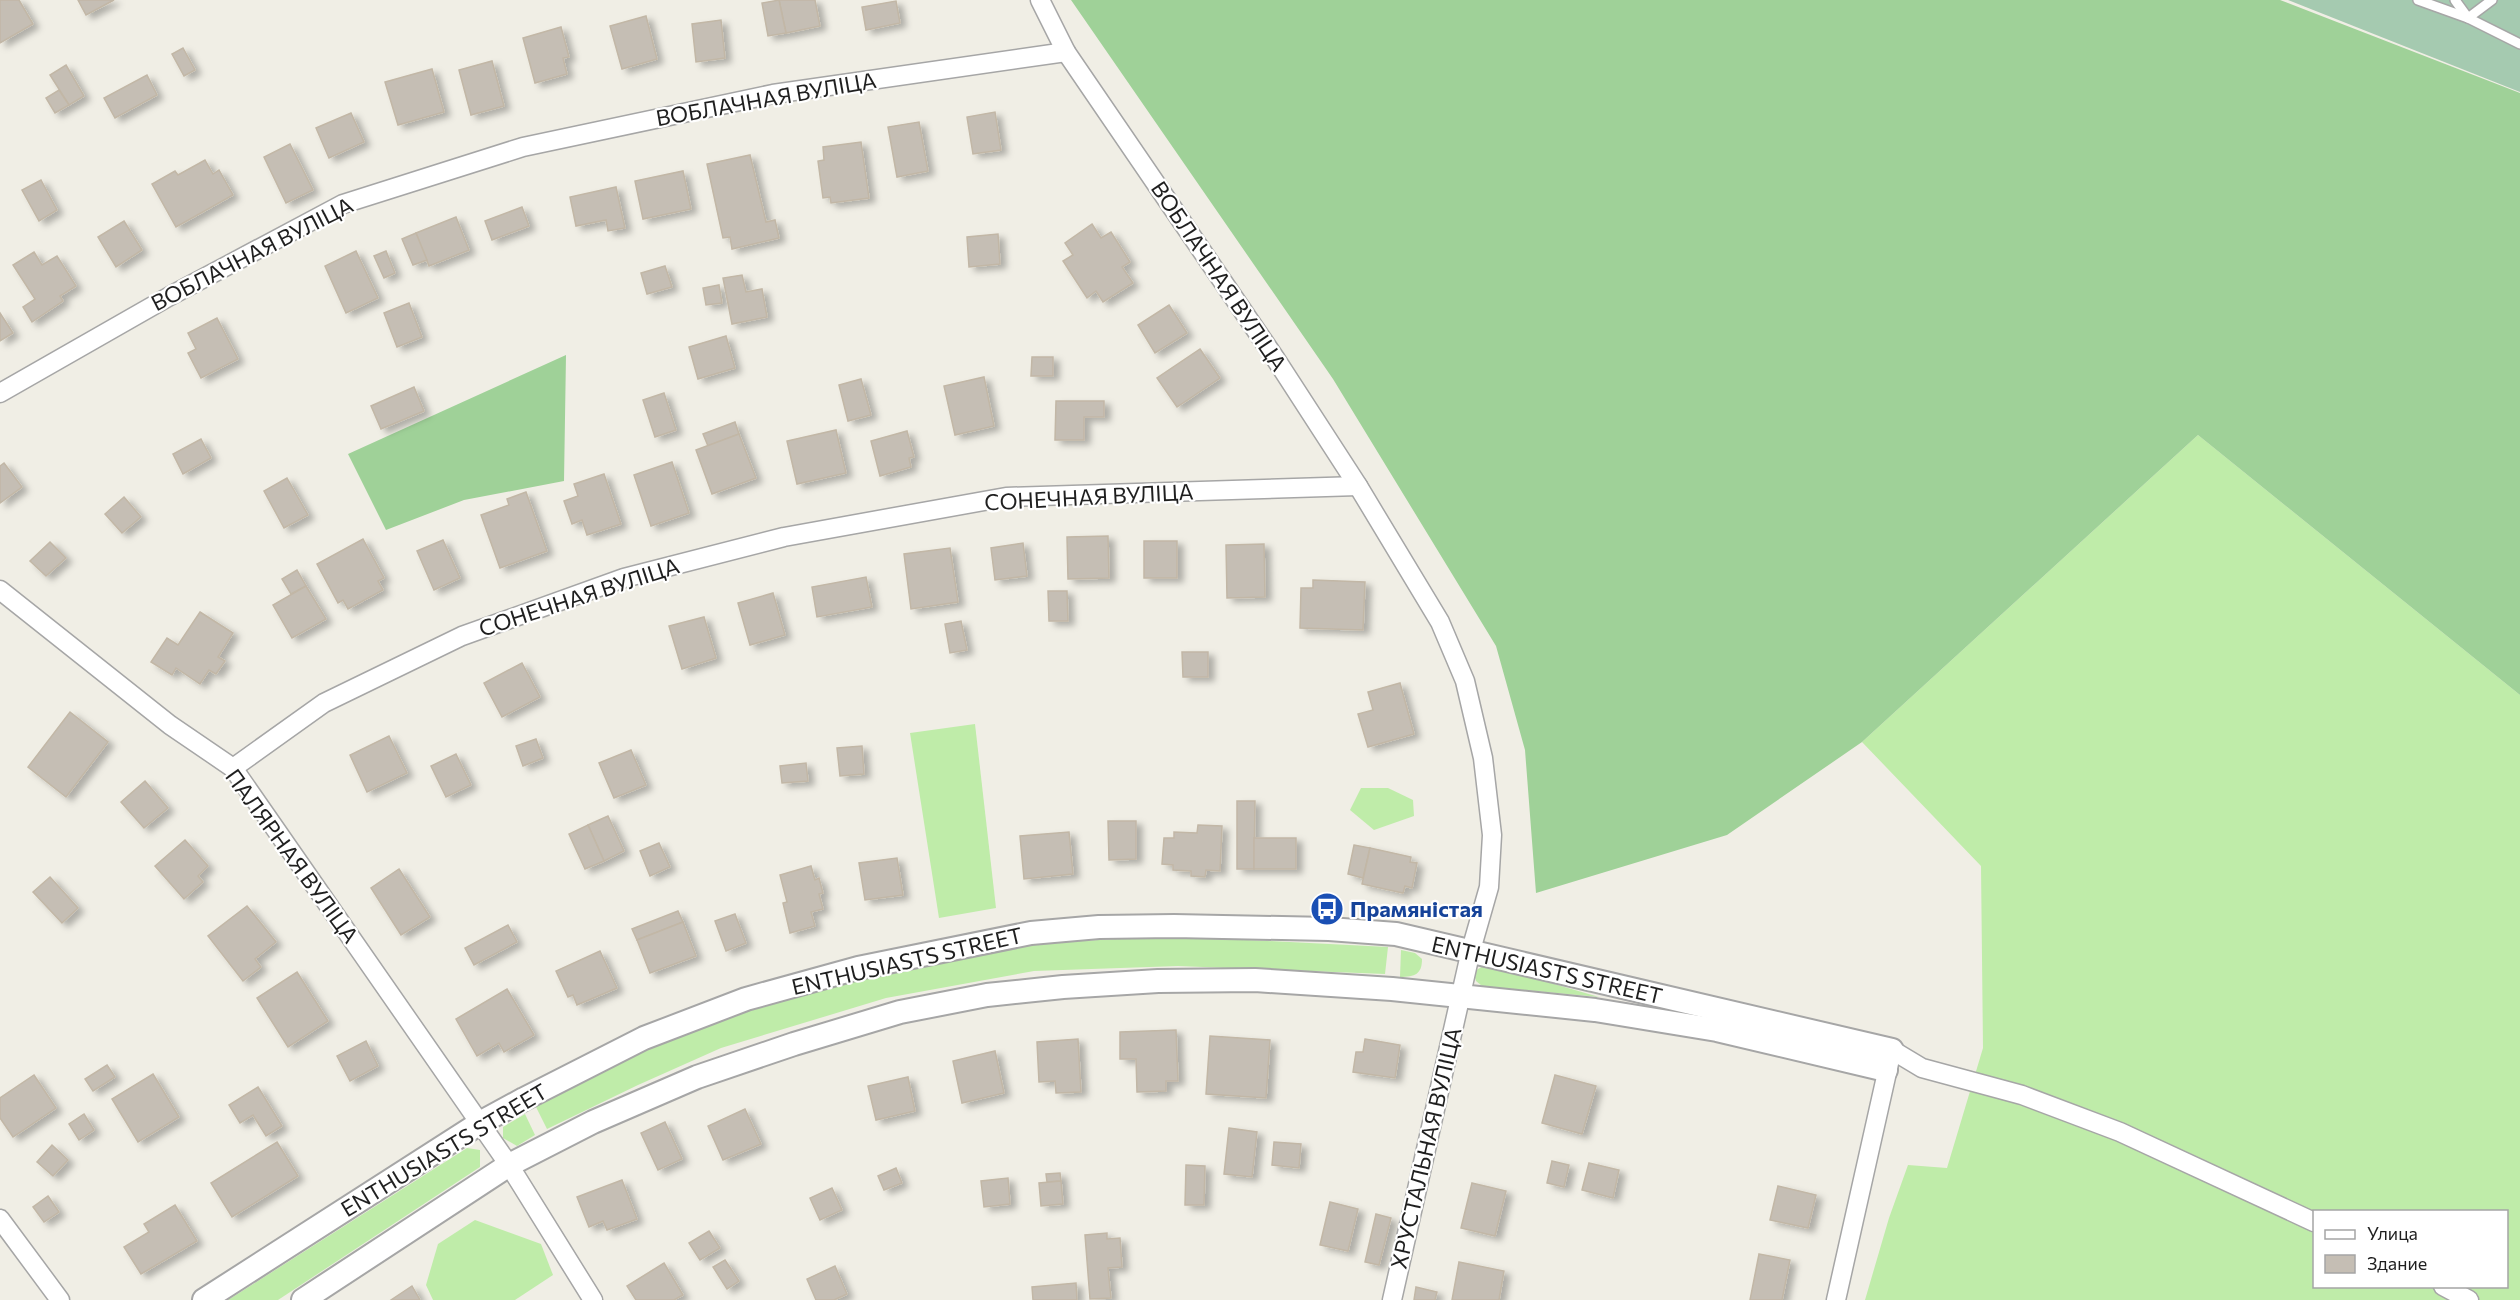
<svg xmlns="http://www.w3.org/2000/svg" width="2520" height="1300" viewBox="0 0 2520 1300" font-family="Commissioner,sans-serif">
  <defs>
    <filter id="shadow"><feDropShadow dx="6" dy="4" stdDeviation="3" flood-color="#0004"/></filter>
  </defs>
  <rect width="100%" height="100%" fill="#f0eee5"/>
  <g fill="#bfeca9" fill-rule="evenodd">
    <path d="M2198 435 2520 695V1300H1865L1889 1218 1908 1165 1947 1168 1983 1048 1981 866 1862 742ZM2314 1212H2506V1286H2314Z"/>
    <path d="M975 724 996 908 939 918 910 733Z"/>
    <path d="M1361 788H1388L1413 800 1414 816 1374 830 1350 810Z"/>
    <path d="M1168 936 1388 947 1385 974 1178 966 1034 971 886 998 721 1048 638 1085 547 1129 535 1105 629 1056 710 1022 879 974 1028 944Z"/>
    <path d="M1401 950 1415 953 1422 959C1422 974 1415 977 1400 977Z"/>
    <path d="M1483 966 1499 968 1599 997 1482 986 1476 981 1474 974 1475 971Z"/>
    <path d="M525 1114 535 1135 517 1146 503 1138V1127Z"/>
    <path d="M467 1148 480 1150V1167L278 1300H228Z"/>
    <path d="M475 1220 541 1244 553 1275 515 1300H433L426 1285 438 1244Z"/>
  </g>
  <g fill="#9fd198">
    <path d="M1071 0H2280L2520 93V695L2198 435 1862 742 1727 835 1536 893 1525 750 1496 646 1333 379Z"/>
    <path d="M566 355 564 481 464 500 386 530 348 454Z"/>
  </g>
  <path fill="#a5cab0" d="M2288 0H2520V92Z"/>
  <g fill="#c5beb4" stroke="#c2b7a6" stroke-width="1.5" filter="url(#shadow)">
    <path d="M0 0H19L33 24 0 43Z"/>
    <path d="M78 0H114L86 15Z"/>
    <path d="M779 0H815L820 26 786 33Z"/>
    <path d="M779 0 786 33 768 36 762 3Z"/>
    <path d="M896 1 900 23 866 30 862 7Z"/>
    <path d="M646 16 657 59 622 69 610 26Z"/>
    <path d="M721 20 725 58 696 62 692 24Z"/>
    <path d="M561 27 569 57 563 58 567 74 535 83 523 38Z"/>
    <path d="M183 48 195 70 184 76 172 54Z"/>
    <path d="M492 61 504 106 471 115 459 70Z"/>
    <path d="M66 65 84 96 69 105 50 75Z"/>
    <path d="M432 69 444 112 398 125 385 82Z"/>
    <path d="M147 75 157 95 115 118 104 98Z"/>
    <path d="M59 90 69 105 55 113 46 98Z"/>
    <path d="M995 112 1001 150 973 154 967 117Z"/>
    <path d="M351 113 364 142 329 158 316 128Z"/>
    <path d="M919 122 928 171 897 177 888 127Z"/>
    <path d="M861 142 869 198 831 203 830 197 823 198 818 161 824 160 823 147Z"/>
    <path d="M290 144 313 190 286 203 264 157Z"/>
    <path d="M750 155 766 222 775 220 779 238 732 249 730 237 723 238 707 164Z"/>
    <path d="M205 160 213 174 219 170 233 195 176 227 152 184 175 171 178 175Z"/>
    <path d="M683 171 691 209 643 219 635 181Z"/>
    <path d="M41 180 57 210 39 221 22 190Z"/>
    <path d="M616 187 625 228 608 231 606 220 576 226 570 197Z"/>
    <path d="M522 207 529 226 492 240 485 221Z"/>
    <path d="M456 217 469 250 429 266 416 233Z"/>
    <path d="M124 221 142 250 116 267 98 237Z"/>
    <path d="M1092 224 1101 238 1111 232 1130 262 1122 267 1133 283 1103 302 1096 291 1087 298 1063 261 1073 255 1065 243Z"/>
    <path d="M416 233 427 260 413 265 402 239Z"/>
    <path d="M998 234 1000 264 969 267 967 237Z"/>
    <path d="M356 251 378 298 346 313 325 266Z"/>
    <path d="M386 251 395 273 384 278 374 256Z"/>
    <path d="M34 252 42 265 57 256 76 286 60 296 63 301 32 322 23 307 35 299 13 265Z"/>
    <path d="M665 266 672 287 647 294 641 273Z"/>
    <path d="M742 275 746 292 762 289 767 317 732 324 723 278Z"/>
    <path d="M719 285 722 303 706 305 703 288Z"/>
    <path d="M409 303 422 337 397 347 384 313Z"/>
    <path d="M1169 305 1187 333 1155 353 1138 325Z"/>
    <path d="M0 313 13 333 0 341Z"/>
    <path d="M217 318 238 359 201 378 188 353 196 349 188 333Z"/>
    <path d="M726 336 735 368 698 379 689 347Z"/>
    <path d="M1200 349 1220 378 1177 407 1157 378Z"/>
    <path d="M1032 357H1053V376H1031Z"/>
    <path d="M984 377 994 426 955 435 944 386Z"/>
    <path d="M861 379 871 415 848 421 839 385Z"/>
    <path d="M414 387 424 411 381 429 371 406Z"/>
    <path d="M664 393 676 430 655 437 643 400Z"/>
    <path d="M1056 401H1104V417H1084V440H1055Z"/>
    <path d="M735 422 739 434 708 446 703 434Z"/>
    <path d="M836 430 846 473 797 484 787 441Z"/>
    <path d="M907 431 914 457 909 458 911 467 880 476 871 441Z"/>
    <path d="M739 434 756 478 712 494 696 450Z"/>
    <path d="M201 439 211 458 183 474 173 454Z"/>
    <path d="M672 462 689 513 651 526 634 475Z"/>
    <path d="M4 463 22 487 0 503V466Z"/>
    <path d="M604 474 621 524 587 535 582 520 572 524 564 501 578 496 574 484Z"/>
    <path d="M287 478 308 515 284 528 264 491Z"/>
    <path d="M526 492 547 551 500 568 481 515 509 505 507 499Z"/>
    <path d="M124 497 141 517 122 533 105 514Z"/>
    <path d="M1108 536 1109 578 1068 579 1067 537Z"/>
    <path d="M363 539 384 578 378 581 383 590 348 609 343 600 338 603 317 564Z"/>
    <path d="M443 540 460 578 434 590 417 551Z"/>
    <rect x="1144" y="541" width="33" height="37"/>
    <path d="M50 542 66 558 46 576 30 561Z"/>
    <path d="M1023 543 1027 576 995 580 991 548Z"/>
    <path d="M1264 544 1265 597 1227 598 1226 545Z"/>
    <path d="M950 548 958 602 911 609 904 554Z"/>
    <path d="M297 570 306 586 291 594 282 579Z"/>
    <path d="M866 577 872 607 817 617 812 587Z"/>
    <path d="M1313 580 1365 582 1363 630 1300 628 1301 588H1313Z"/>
    <path d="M306 586 326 619 292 638 273 605Z"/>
    <path d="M1048 591H1067L1068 621H1049Z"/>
    <path d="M773 593 785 635 750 645 738 603Z"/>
    <path d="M200 612 233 633 218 657 225 661 216 674 209 670 200 684 176 668 172 675 151 662 167 638 178 645Z"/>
    <path d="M704 617 716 658 682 669 669 626Z"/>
    <path d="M961 621 967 650 950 653 945 624Z"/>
    <path d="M1182 652H1208V677H1183Z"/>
    <path d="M522 663 540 697 502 717 484 683Z"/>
    <path d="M1400 683 1414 734 1368 747 1358 714 1373 710 1368 692Z"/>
    <path d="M70 712 108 742 66 797 28 767Z"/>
    <path d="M389 736 407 773 367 792 350 755Z"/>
    <path d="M536 739 543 758 523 766 516 746Z"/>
    <path d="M862 746 864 774 840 776 837 748Z"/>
    <path d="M631 750 646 785 614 798 599 763Z"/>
    <path d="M456 754 471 785 446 797 431 766Z"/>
    <path d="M806 763 808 781 782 783 780 766Z"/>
    <path d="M145 781 168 808 144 828 121 802Z"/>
    <path d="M1237 801H1255L1254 869H1237Z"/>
    <path d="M608 816 624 851 604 861 588 825Z"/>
    <path d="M1108 821H1136V859L1109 860Z"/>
    <path d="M588 825 604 861 585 869 569 834Z"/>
    <path d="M1198 825 1222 826 1220 871 1206 870 1205 877 1191 876V871L1173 870V865L1162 864 1164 838H1174V832L1197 833Z"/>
    <path d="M1069 832 1073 874 1024 879 1020 836Z"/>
    <rect x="1254" y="838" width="42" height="31"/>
    <path d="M185 840 208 866 198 876 203 882 184 899 155 866Z"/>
    <path d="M659 843 670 867 650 876 640 851Z"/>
    <path d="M1354 845 1370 848 1363 878 1348 874Z"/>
    <path d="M1370 848 1411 857 1410 862 1417 863 1412 888 1405 886 1403 893 1362 884Z"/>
    <path d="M897 858 903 895 865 900 859 863Z"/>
    <path d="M811 866 815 880 819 878 823 893 819 894 823 909 811 912 815 926 790 933 783 903 787 902 780 875Z"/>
    <path d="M399 869 430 917 401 935 371 888Z"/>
    <path d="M50 877 78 908 62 923 33 892Z"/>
    <path d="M247 906 276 942 255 959 261 967 243 981 208 936Z"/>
    <path d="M678 911 683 922 637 940 632 929Z"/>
    <path d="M735 914 746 943 726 951 715 921Z"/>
    <path d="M683 922 696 956 650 973 637 940Z"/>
    <path d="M508 925 517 942 474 965 465 948Z"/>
    <path d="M600 951 617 988 577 1005 573 995 568 997 556 971Z"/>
    <path d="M297 972 328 1021 288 1047 257 998Z"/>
    <path d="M507 989 534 1035 504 1052 499 1043 477 1056 456 1019Z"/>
    <path d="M1176 1030 1178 1081H1166V1091L1137 1092 1136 1059H1120V1032Z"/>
    <path d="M1210 1036 1270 1040 1266 1098 1206 1094Z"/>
    <path d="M1078 1039 1081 1092 1056 1093 1055 1081 1039 1082 1037 1042Z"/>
    <path d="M1365 1039 1400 1045 1395 1078 1353 1072 1356 1052H1363Z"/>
    <path d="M366 1041 378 1066 350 1081 337 1056Z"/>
    <path d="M995 1051 1004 1093 962 1103 953 1061Z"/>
    <path d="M107 1065 115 1077 93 1091 85 1079Z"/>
    <path d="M153 1074 179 1117 138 1142 112 1099Z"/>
    <path d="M34 1075 56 1108 13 1137 0 1118V1098Z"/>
    <path d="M1555 1075 1596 1086 1582 1134 1542 1123Z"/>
    <path d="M908 1077 915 1111 876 1120 868 1086Z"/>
    <path d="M258 1087 282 1126 266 1136 253 1115 240 1123 229 1105Z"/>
    <path d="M745 1109 761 1144 723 1160 708 1126Z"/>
    <path d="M84 1114 94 1130 79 1140 69 1124Z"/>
    <path d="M665 1122 682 1159 658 1170 641 1133Z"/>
    <path d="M1229 1128 1257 1132 1252 1177 1224 1174Z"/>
    <path d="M277 1142 298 1176 232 1217 211 1183Z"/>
    <path d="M1274 1142 1301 1144 1299 1168 1272 1165Z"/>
    <path d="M52 1145 68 1160 53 1176 37 1162Z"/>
    <path d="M1552 1161 1569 1165 1564 1187 1547 1183Z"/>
    <path d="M1589 1163 1619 1170 1613 1198 1582 1190Z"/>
    <path d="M1186 1165 1205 1166 1204 1205H1185Z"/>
    <path d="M896 1168 902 1183 884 1190 878 1176Z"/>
    <path d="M1060 1173 1061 1181 1047 1182 1046 1174Z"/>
    <path d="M1008 1178 1010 1204 984 1207 981 1181Z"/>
    <path d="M622 1180 637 1219 607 1230 603 1221 589 1227 577 1197Z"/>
    <path d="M1061 1181 1063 1204 1041 1206 1039 1183Z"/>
    <path d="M1472 1183 1506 1191 1495 1236 1461 1228Z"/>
    <path d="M1778 1186 1816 1195 1808 1228 1770 1220Z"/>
    <path d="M832 1188 842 1210 820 1220 810 1198Z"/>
    <path d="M48 1196 59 1212 44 1222 33 1207Z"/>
    <path d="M1330 1202 1358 1209 1348 1251 1320 1245Z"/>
    <path d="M175 1205 197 1241 141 1274 124 1247 149 1232 144 1224Z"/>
    <path d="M1376 1214 1391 1218 1379 1265 1365 1262Z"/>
    <path d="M709 1231 720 1248 700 1260 689 1243Z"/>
    <path d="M1107 1233V1239L1120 1238 1122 1267 1108 1268 1111 1298 1090 1299 1085 1235Z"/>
    <path d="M1759 1254 1790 1260 1782 1300H1750Z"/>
    <path d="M725 1260 739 1281 727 1289 713 1267Z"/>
    <path d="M1459 1262 1504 1271 1499 1300H1452Z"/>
    <path d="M664 1263 683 1295 674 1300H636L627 1286Z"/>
    <path d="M835 1266 847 1294 834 1300H816L807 1279Z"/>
    <path d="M1076 1283 1077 1300H1033L1032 1287Z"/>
    <path d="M412 1286 420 1300H391Z"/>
    <path d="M1416 1287 1437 1292 1435 1300H1414Z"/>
  </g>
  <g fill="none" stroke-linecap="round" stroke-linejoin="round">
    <defs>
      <g id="service">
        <path d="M2418 0 2468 18 2520 44"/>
        <path d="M2455 0 2468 18 2492 0"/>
      </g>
      <g id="minor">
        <path d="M1040 0 1066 52 1275 358 1358 486 1440 622 1465 681 1483 758 1492 835 1489 887 1471 950 1392 1300"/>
        <path d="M0 393 170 296 343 204 523 147 773 94 1066 52"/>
        <path d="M0 590 170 725 233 768 509 1165 593 1300"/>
        <path d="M233 768 324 703 462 636 624 578 784 537 1006 497 1358 486"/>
        <path d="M0 1219 60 1300"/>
        <path d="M2443 1286 2469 1300"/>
        <path d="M1836 1300 1892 1050 1922 1068 2022 1095 2120 1132 2314 1222"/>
      </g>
      <g id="tertiary">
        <path d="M204 1300 480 1123 524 1099 644 1038 746 999 858 968 1031 933 1099 927 1174 926 1329 929 1396 934 1892 1050"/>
        <path d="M303 1300 509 1165 593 1122 697 1077 794 1044 900 1012 987 995 1063 987 1158 981 1255 980 1392 989 1595 1010 1717 1030 1886 1070"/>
      </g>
    </defs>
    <use href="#service" stroke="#a6a6a6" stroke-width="12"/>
    <use href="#minor" stroke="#a6a6a6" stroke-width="21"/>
    <use href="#tertiary" stroke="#a6a6a6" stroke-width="26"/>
    <use href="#service" stroke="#fff" stroke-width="9"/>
    <use href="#minor" stroke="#fff" stroke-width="18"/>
    <use href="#tertiary" stroke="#fff" stroke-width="22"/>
  </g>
  <defs>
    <symbol id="bus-disc" viewBox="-11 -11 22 22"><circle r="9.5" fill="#1a4fb4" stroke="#fff"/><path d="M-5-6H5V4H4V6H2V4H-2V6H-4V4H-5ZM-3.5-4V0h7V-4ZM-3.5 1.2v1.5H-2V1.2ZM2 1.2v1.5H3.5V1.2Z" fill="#fff"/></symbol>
  </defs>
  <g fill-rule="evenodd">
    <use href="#bus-disc" x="1308" y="890" width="38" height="38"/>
  </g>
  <g text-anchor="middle" stroke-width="4.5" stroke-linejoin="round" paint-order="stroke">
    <g font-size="22" fill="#1f1f1f" stroke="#fff">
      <text transform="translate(766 99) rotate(-10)" y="8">ВОБЛАЧНАЯ ВУЛІЦА</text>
      <text transform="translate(252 254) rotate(-27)" y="8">ВОБЛАЧНАЯ ВУЛІЦА</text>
      <text transform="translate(1219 276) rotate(56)" y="8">ВОБЛАЧНАЯ ВУЛІЦА</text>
      <text transform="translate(1089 497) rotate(-3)" y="8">СОНЕЧНАЯ ВУЛІЦА</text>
      <text transform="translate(579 597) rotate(-18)" y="8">СОНЕЧНАЯ ВУЛІЦА</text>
      <text transform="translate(292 856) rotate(54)" y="8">ПАЛЯРНАЯ ВУЛІЦА</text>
      <text transform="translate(907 961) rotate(-13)" y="8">ENTHUSIASTS STREET</text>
      <text transform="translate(1547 970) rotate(13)" y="8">ENTHUSIASTS STREET</text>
      <text transform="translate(1426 1148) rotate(-77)" y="8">ХРУСТАЛЬНАЯ ВУЛІЦА</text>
      <text transform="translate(444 1150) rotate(-31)" y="8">ENTHUSIASTS STREET</text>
    </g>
    <g font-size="22" font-weight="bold" fill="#164399" stroke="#fff" text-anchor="start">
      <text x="1350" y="917">Прамяністая</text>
    </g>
  </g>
  <rect x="2313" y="1210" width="195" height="78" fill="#ffffff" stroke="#a5a5a5" stroke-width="1.5"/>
  <rect x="2325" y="1230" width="30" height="9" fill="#ffffff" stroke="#a5a5a5" stroke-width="1.5"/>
  <text x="2367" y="1240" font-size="18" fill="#1f1f1f">Улица</text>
  <rect x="2325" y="1255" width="30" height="18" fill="#c5beb4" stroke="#a5a5a5" stroke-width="1.5"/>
  <text x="2367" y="1270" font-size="18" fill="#1f1f1f">Здание</text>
</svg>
